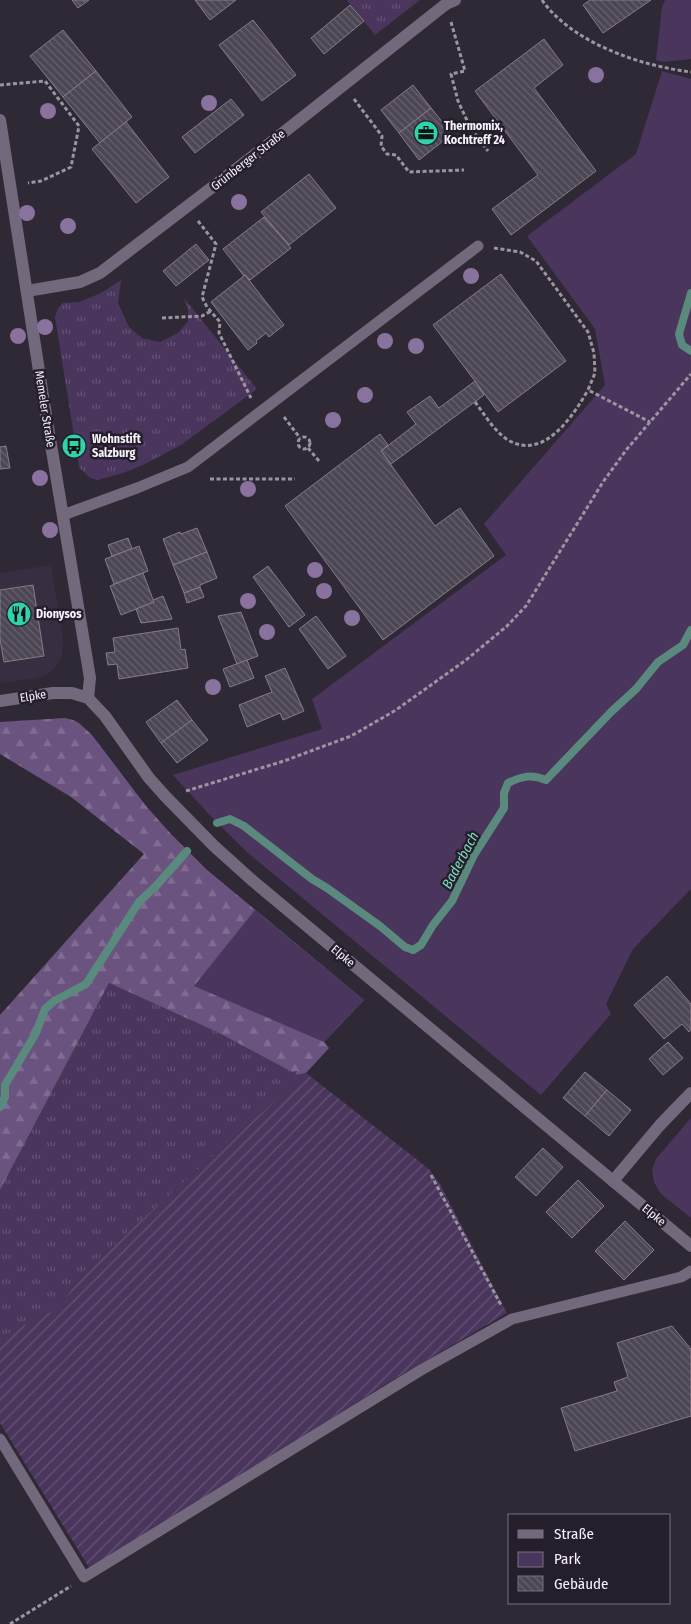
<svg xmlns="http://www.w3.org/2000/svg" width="691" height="1624" viewBox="0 0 691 1624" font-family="'Fira Sans Condensed',sans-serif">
  <defs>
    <pattern id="grass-tufts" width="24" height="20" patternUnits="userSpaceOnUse" patternTransform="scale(1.25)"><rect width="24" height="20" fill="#4a355d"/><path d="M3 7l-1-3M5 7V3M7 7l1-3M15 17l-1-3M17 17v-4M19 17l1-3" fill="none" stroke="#655375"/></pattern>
    <pattern id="forest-firs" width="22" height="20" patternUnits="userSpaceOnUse" patternTransform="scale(1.25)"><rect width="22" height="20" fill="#6a537f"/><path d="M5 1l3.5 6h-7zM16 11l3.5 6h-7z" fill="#806c92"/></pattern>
    <pattern id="garden-furrows" width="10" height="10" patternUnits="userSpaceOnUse" patternTransform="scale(1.25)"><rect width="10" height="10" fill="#4a355d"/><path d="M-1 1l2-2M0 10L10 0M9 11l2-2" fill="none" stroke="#655375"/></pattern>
    <pattern id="building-back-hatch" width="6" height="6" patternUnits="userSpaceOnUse" patternTransform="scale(1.25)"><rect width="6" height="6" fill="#4d4653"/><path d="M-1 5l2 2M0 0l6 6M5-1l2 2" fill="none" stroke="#67616d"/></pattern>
  </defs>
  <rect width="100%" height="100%" fill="#2f2835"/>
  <path fill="#382e41" d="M51 565 63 640 62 655 56 667 45 676 31 679 0 683V573Z"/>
  <g fill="url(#grass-tufts)">
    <path d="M347 0H420L375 35Z"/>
    <path d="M121 280 118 303 129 327 142 338 160 342 178 333 188 321V310L184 298 257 389 181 445 143 465 123 473 98 480 90 478 79 467 55 317 58 308 63 303 79 302 101 293Z"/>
    <path d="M109 983 217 1032 292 1072 298 1070 295 1075 306 1073 82 1273 60 1307 0 1338V1190Z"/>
  </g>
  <path fill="url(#forest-firs)" d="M65 718 73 720 79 723 92 735 146 806 171 834 206 869 364 1000 324 1042 329 1048 306 1073 295 1075 297 1071 292 1072 217 1032 109 983 0 1190V1015L144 854 71 797 0 754V722Z"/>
  <g fill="#4a355d">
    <path d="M665 0H691V59L663 62 656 60 662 7Z"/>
    <path d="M662 71 691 79V889L633 949 606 1004 611 1014 541 1095 248 853 217 823 173 775 322 729 312 699 506 555 484 524 605 385 595 329 527 236 636 154Z"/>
    <path d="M255 910 364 1000 324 1042 194 986Z"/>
    <path d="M691 1118V1218L661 1194 654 1182 652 1170 656 1159Z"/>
  </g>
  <path fill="url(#garden-furrows)" d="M306 1073 429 1169 440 1184 507 1313 391 1381 90 1569 0 1423V1338L60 1307 82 1273Z"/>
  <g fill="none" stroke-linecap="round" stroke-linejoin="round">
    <g stroke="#5a897e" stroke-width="8">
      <path d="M691 293 679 334 682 345 691 351"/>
      <path d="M217 823 230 819 244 826 312 879 327 888 380 926 405 947 413 950 421 945 433 925 452 901 474 855 504 808V793L508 783C522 776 532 774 546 780L611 712 636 689 658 662 683 645 691 630"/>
      <path d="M0 1107 5 1097V1085L36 1033 45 1009 54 1001 86 984 139 902 156 886 187 851"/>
    </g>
  </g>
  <g fill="url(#building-back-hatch)" stroke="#847c8b">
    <path d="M72 0H89L78 8Z"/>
    <path d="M195 0H236L210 20Z"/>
    <path d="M590 0H651L603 33 583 5Z"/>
    <path d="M350 5 364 21 324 54 311 38Z"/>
    <path d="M253 20 296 75 262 101 219 45Z"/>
    <path d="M63 30 96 71 63 97 30 56Z"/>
    <path d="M544 39 563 65 534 88 596 171 511 235 492 209 538 175 475 91Z"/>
    <path d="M96 71 132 117 100 143 63 97Z"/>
    <path d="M413 85 431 108 399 133 381 110Z"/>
    <path d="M231 99 244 115 195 153 182 137Z"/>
    <path d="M431 108 452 134 419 160 399 133Z"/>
    <path d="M126 122 169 177 136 203 92 149Z"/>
    <path d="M309 174 336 208 289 245 261 212Z"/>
    <path d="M264 217 291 248 250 280 245 275 244 276 223 249Z"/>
    <path d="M196 244 209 260 176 286 163 271Z"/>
    <path d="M501 274 566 361 498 412 433 325Z"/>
    <path d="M245 275 284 325 269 337 266 333 256 341 257 343 248 350 211 302Z"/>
    <path d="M475 381 484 395 391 464 381 451 416 424 407 412 430 396 439 408Z"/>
    <path d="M380 434 388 445 381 451 435 526 460 508 494 556 383 640 285 506Z"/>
    <path d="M6 446 10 468 0 469V447Z"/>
    <path d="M197 528 207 552 173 565 163 539 180 532 181 534Z"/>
    <path d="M128 538 132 549 112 556 108 545Z"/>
    <path d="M139 546 148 571 114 584 105 559Z"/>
    <path d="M207 552 217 578 200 585V587L184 593 173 565Z"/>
    <path d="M268 566 305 615 289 627 253 577Z"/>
    <path d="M143 573 154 602 121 615 110 586Z"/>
    <path d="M33 585 44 656 4 662 0 639V590Z"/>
    <path d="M200 587 204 597 187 603 184 593Z"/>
    <path d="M163 596 172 619 141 623 136 609 154 602 153 600Z"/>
    <path d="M241 612 258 656 237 664 218 616Z"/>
    <path d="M316 616 346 656 328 669 299 629Z"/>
    <path d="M178 628 181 650 185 649 188 668 119 679 117 664 108 665 106 653 115 652 113 638Z"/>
    <path d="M247 660 254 678 230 687 223 669Z"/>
    <path d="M285 668 304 711 283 720 280 713 247 727 239 705 272 692 265 676Z"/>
    <path d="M177 700 192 720 161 743 146 722Z"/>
    <path d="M192 720 208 740 177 763 161 743Z"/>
    <path d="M667 976 691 1004V1029L689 1032 682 1024 664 1039 634 1005Z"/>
    <path d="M668 1042 683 1058 663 1075 649 1059Z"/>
    <path d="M585 1072 607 1090 585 1116 563 1098Z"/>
    <path d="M607 1090 631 1110 609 1136 585 1116Z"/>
    <path d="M543 1148 563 1167 536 1196 515 1177Z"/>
    <path d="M578 1180 604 1206 572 1238 546 1212Z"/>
    <path d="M625 1221 654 1250 624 1280 595 1251Z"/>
    <path d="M672 1326 691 1349V1416L575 1451 561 1408 617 1391 614 1382 628 1377 617 1343Z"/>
  </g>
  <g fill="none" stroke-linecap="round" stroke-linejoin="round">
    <g stroke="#9b95a0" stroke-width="3" stroke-dasharray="4 2.5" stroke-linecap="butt">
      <path d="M542 0C572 43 641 66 691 72"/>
      <path d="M451 22 465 71 451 74 458 101 470 127 488 151"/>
      <path d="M0 85 45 81 79 126 71 167 41 181 28 183"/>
      <path d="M354 99 382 136 381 146 387 154 396 155 409 172 464 170"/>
      <path d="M198 221 216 244 202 297 207 307 220 322 219 333 251 398"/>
      <path d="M494 248 520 252 536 261 588 332 594 353 595 373 588 390 650 422"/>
      <path d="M162 318 202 316 211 311"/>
      <path d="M475 402C485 415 494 431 508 440 544 461 573 416 588 390"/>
      <path d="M284 417 300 438"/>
      <circle cx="304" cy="443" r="6"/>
      <path d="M308 448 319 461"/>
      <path d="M210 479H295"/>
      <path d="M186 791 284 761 351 736 396 710 466 660 507 626 526 606 603 482 627 449 691 374"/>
      <path d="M431 1175 501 1305"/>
      <path d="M10 1624 71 1586"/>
    </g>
    <g stroke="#73697d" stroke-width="11">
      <path d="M63 515 137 488 188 467 478 246"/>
      <path d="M0 1439 84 1577 421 1370 512 1319 681 1277 691 1271"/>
    </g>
    <g stroke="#73697d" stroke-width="12">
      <path d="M0 120 44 403 90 678 88 698"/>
      <path d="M27 291 80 282 100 273 274 140 446 4 455 0"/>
      <path d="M0 701 53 693H72L88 698 105 716 149 778 166 797 214 846 253 881 691 1246"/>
      <path d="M613 1181 660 1125 691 1093"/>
    </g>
  </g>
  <g fill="#89729e">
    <circle cx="596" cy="75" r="8"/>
    <circle cx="209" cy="103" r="8"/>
    <circle cx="48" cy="111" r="8"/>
    <circle cx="239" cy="202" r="8"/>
    <circle cx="27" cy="213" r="8"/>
    <circle cx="68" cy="226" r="8"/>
    <circle cx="471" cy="276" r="8"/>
    <circle cx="45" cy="327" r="8"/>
    <circle cx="18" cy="336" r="8"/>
    <circle cx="385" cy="341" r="8"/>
    <circle cx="416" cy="346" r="8"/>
    <circle cx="365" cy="395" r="8"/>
    <circle cx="333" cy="420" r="8"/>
    <circle cx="40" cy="478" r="8"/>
    <circle cx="248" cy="489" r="8"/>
    <circle cx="50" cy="530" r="8"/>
    <circle cx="315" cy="570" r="8"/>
    <circle cx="324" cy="591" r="8"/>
    <circle cx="248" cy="601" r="8"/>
    <circle cx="352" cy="618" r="8"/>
    <circle cx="267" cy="632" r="8"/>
    <circle cx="213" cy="687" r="8"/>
  </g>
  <defs>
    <symbol id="office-disc" viewBox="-11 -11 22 22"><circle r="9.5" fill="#2ed4aa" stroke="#251e2b"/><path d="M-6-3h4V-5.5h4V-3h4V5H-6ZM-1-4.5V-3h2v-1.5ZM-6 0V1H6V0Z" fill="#111"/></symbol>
    <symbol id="bus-disc" viewBox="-11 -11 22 22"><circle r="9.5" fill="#2ed4aa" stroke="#251e2b"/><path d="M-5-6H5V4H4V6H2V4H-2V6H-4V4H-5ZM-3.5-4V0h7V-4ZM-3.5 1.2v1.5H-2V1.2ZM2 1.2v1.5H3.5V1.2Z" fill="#111"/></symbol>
    <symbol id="restaurant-disc" viewBox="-11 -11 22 22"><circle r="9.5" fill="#2ed4aa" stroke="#251e2b"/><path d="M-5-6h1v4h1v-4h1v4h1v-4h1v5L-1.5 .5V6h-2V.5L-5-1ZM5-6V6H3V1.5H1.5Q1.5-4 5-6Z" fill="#111"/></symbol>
  </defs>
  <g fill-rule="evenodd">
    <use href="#office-disc" x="412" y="119" width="28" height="28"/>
    <use href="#bus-disc" x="60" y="432" width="28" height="28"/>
    <use href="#restaurant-disc" x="5" y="600" width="28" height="28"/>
  </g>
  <g text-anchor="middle" stroke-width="5" stroke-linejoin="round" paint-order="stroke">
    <g font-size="12" font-weight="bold" fill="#f7f2fb" stroke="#251e2b" text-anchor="start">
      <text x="444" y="130">Thermomix,<tspan x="444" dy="14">Kochtreff 24</tspan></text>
      <text x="92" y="443">Wohnstift<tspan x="92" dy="14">Salzburg</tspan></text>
      <text x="36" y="618">Dionysos</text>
    </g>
    <g font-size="12" fill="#f7f2fb" stroke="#251e2b">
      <text transform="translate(248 160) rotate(-38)" y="4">Grünberger Straße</text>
      <text transform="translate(45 409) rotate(81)" y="4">Memeler Straße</text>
      <text transform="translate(33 696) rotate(-9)" y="4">Elpke</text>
      <text transform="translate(343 956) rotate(40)" y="4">Elpke</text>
      <text transform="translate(654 1215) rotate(40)" y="4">Elpke</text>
    </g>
    <g font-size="14" font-style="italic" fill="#7bddbd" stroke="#251e2b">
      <text transform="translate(460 860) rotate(-62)" y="5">Baderbach</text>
    </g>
  </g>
  <rect x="508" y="1514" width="162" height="90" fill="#251e2b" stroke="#79737e"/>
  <rect x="518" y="1530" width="25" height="8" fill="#73697d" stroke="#79737e"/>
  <text x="554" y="1539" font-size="15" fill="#f7f2fb">Straße</text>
  <rect x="518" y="1552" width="25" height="15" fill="#4a355d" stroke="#79737e"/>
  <text x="554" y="1564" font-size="15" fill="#f7f2fb">Park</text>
  <rect x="518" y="1576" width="25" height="15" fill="url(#building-back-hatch)" stroke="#79737e"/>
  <text x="554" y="1589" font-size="15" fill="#f7f2fb">Gebäude</text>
</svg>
